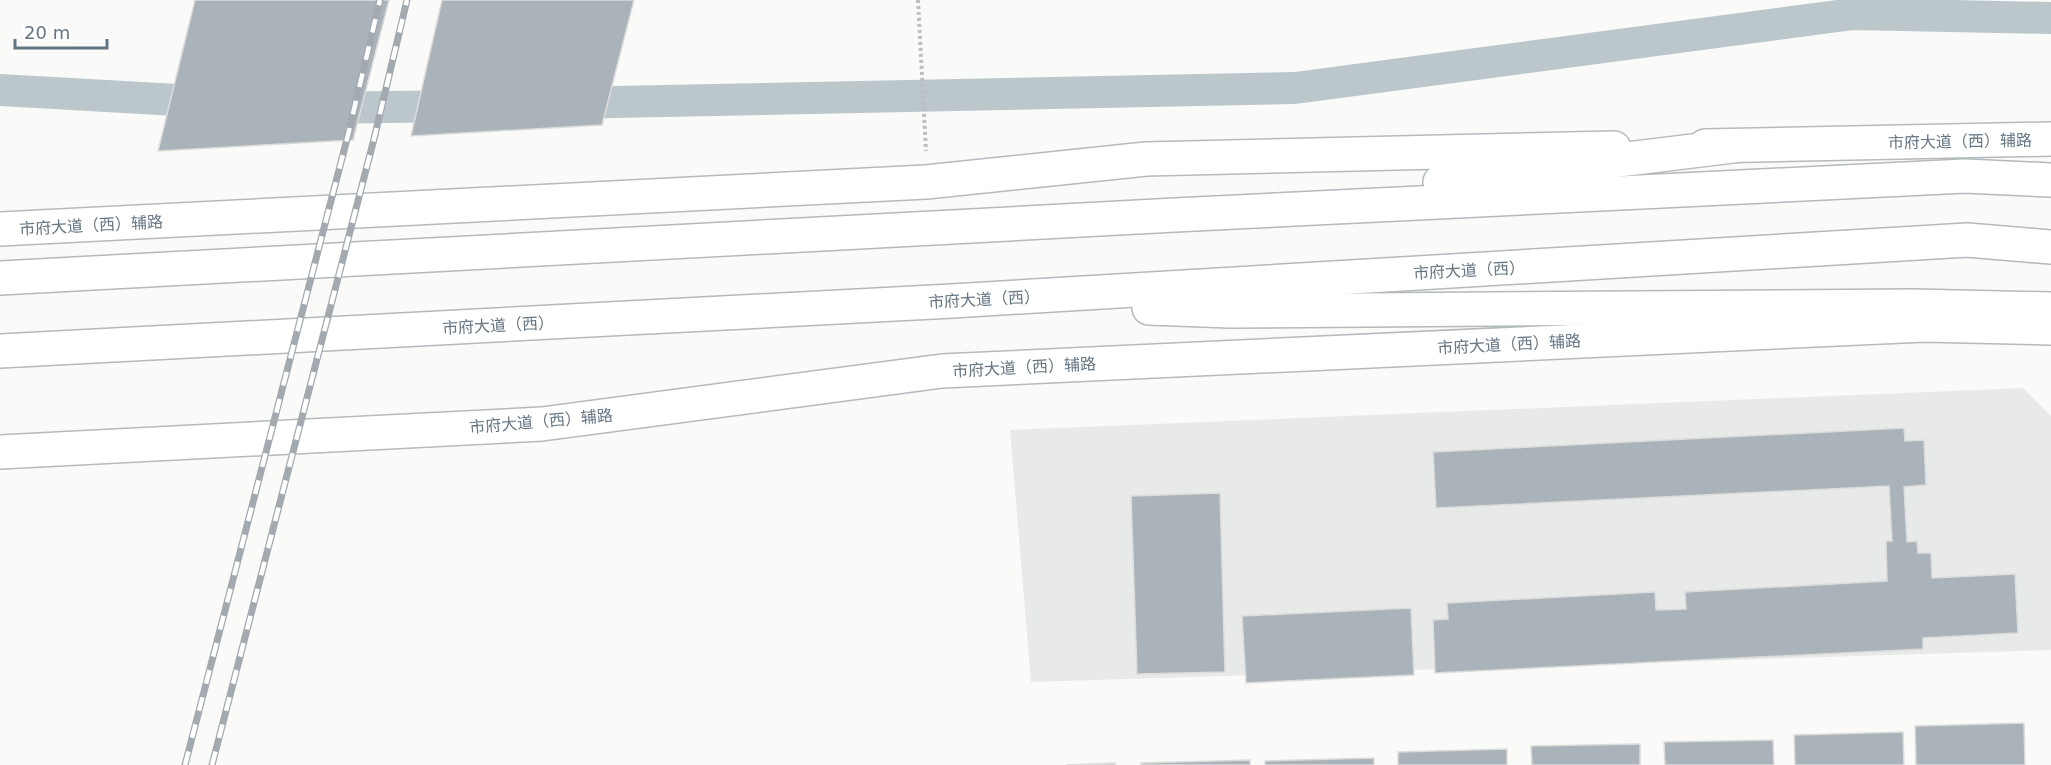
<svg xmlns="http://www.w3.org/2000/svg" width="2051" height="765" viewBox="0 0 2051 765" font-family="'DejaVu Sans','Noto Sans SC',sans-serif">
  <rect width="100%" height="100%" fill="#fafaf8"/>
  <path fill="#e8e9e9" d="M2023 388 2051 416V650L1031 682 1010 430Z"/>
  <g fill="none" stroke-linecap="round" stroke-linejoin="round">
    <g stroke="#bbc7cb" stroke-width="32">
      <path d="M0 90 212 102"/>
      <path d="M564 103 1295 88 1853 14 2051 18"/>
      <path d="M318 108 460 106"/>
    </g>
  </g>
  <g fill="#aab3b9" stroke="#dcdcda" stroke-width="1.5">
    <path d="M195 0H389L353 140 158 151Z"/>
    <path d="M442 0H634L602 125 411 136Z"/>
    <path d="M1904 428 1905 441 1924 440 1926 485 1904 487 1907 542 1917 541 1918 553H1931L1932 578 2015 574 2018 633 1923 638V649L1435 673 1433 620 1448 619 1447 603 1655 592 1656 610 1686 609 1685 592 1887 581 1886 541H1892L1889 486 1436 508 1433 452Z"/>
    <path d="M1220 493 1225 672 1137 674 1131 496Z"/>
    <path d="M1411 608 1414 675 1246 683 1242 616Z"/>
    <path d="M2024 723 2025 765H1916L1915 726Z"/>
    <path d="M1903 732 1904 765H1795L1794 735Z"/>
    <path d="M1773 740 1774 765H1665L1664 742Z"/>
    <path d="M1640 744V765H1532L1531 746Z"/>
    <path d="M1507 749V765H1398V752Z"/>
    <path d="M1374 758V765H1265V761Z"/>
    <path d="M1250 760V765H1141V763Z"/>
    <path d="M1115 763V765H1066Z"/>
  </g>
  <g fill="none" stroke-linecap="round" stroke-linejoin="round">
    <defs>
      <g id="primary">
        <path d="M1705 146 2051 139"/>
        <path d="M0 229 926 182 1146 159 1614 148"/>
        <path d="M0 452 542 424 942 371 1924 325 2051 328"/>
      </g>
      <g id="highway">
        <path d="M1440 182 1733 146"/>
        <path d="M0 278 1175 215 1965 176 2051 180"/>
        <path d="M1149 308 1230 311 1913 306 2051 309"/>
        <path d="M0 351 952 301 1967 240 2051 247"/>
      </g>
    </defs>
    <use href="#primary" stroke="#b5babe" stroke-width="36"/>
    <use href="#highway" stroke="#b4b9bd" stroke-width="36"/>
    <path stroke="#bbbfc2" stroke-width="4" stroke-dasharray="3 3" stroke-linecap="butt" d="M918 0 926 151"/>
    <use href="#primary" stroke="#fff" stroke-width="33"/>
    <use href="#highway" stroke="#fff" stroke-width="33"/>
    <defs>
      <g id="rail">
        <path d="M185 765 347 139 380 0"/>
        <path d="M212 765 374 139 407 0"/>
      </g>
    </defs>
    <use href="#rail" stroke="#a2aab0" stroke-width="7"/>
    <use href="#rail" stroke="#fff" stroke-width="4.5" stroke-dasharray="14" stroke-linecap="butt"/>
  </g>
  <g text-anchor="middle" stroke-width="6" stroke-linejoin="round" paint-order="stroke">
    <g font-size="16" fill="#657683" stroke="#fff">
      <text transform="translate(1960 141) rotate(-1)" y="6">市府大道（西）辅路</text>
      <text transform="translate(91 225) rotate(-3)" y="6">市府大道（西）辅路</text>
      <text transform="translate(1469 270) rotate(-3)" y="6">市府大道（西）</text>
      <text transform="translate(984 299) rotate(-3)" y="6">市府大道（西）</text>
      <text transform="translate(498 325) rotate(-3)" y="6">市府大道（西）</text>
      <text transform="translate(1509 344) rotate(-3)" y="6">市府大道（西）辅路</text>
      <text transform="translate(1024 367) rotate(-3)" y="6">市府大道（西）辅路</text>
      <text transform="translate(541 421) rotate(-5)" y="6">市府大道（西）辅路</text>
    </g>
  </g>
  <path d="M15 39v9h92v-9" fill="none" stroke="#657683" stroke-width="3"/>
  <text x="24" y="39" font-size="18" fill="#657683" stroke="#ffffff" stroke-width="4.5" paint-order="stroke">20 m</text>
</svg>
